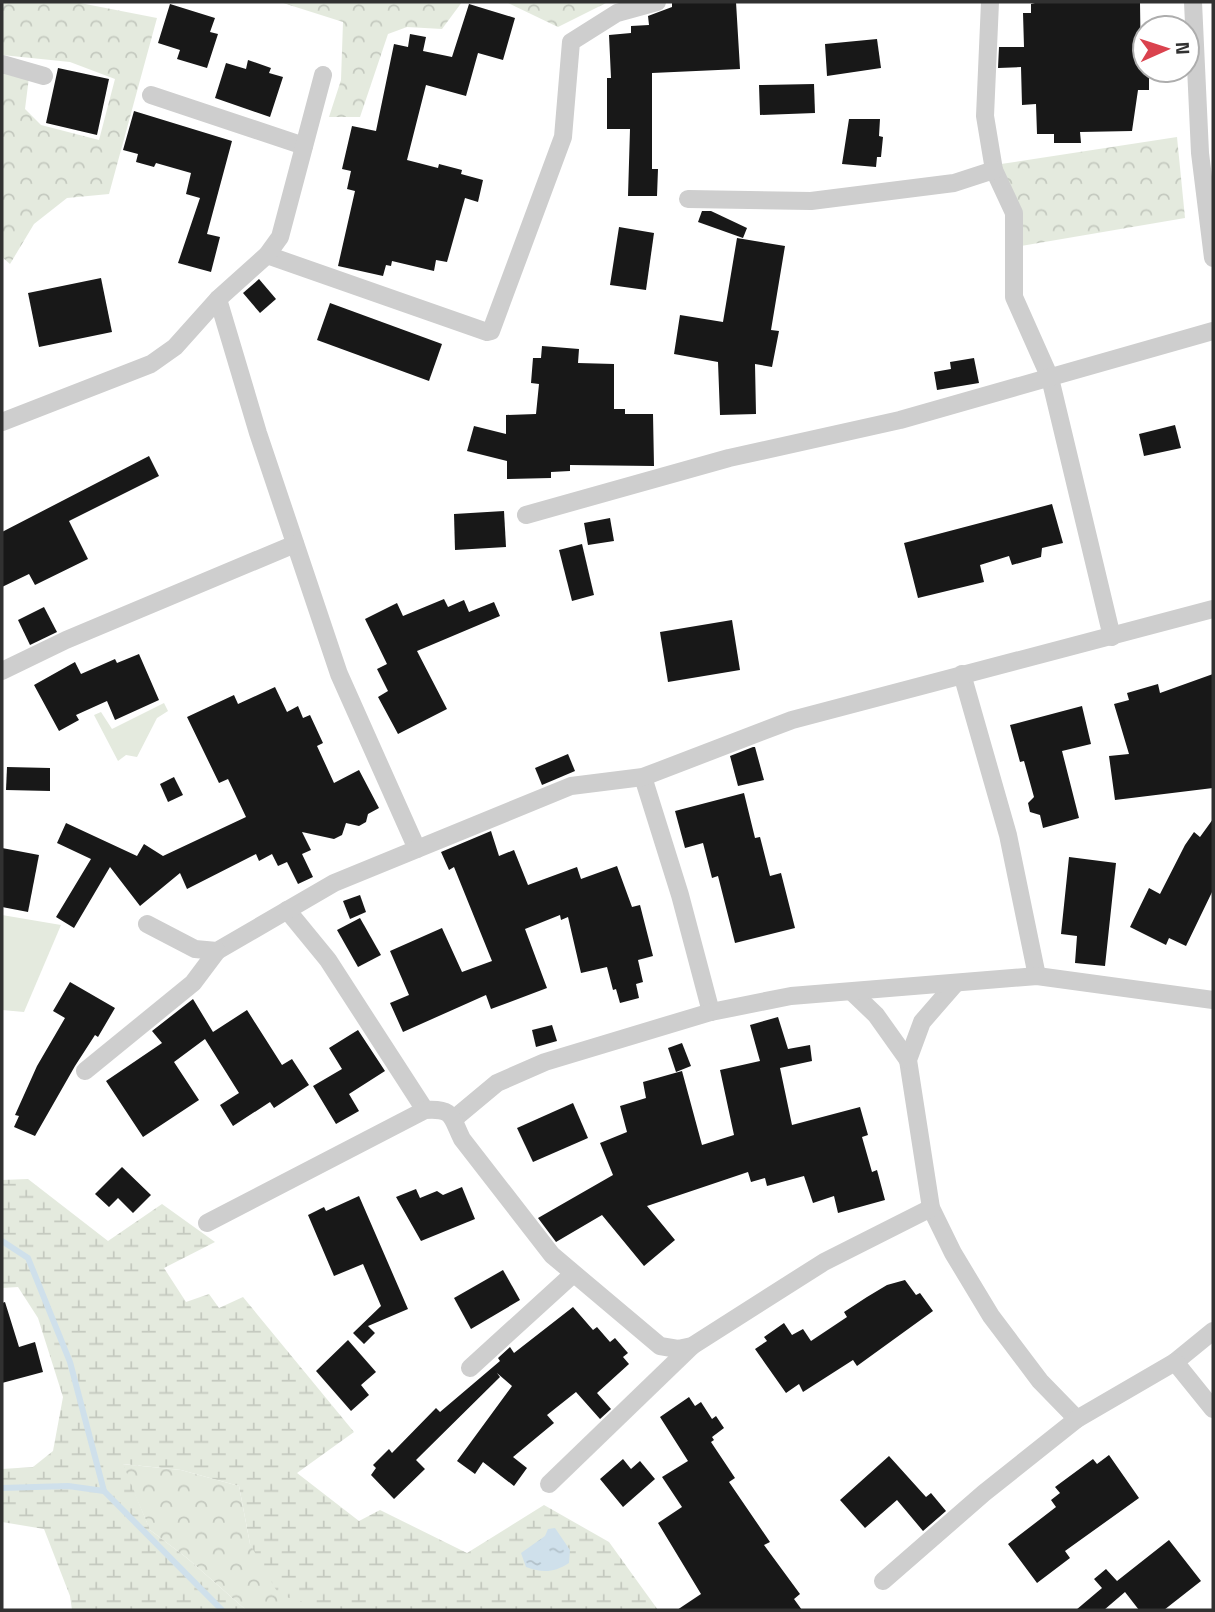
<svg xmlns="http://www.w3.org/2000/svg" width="1215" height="1612" viewBox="0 0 1215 1612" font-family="'Titillium Web',sans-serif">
  <defs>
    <pattern id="forest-crowns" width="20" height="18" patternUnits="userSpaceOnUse" patternTransform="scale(1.75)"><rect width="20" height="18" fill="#e4eade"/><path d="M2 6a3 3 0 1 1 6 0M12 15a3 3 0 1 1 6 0" fill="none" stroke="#c4c9bf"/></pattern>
    <pattern id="wetland-marsh" width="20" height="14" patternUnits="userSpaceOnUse" patternTransform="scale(1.75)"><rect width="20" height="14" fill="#e4eade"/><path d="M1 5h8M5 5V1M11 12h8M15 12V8" fill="none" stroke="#c4c9bf"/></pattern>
    <pattern id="water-ripples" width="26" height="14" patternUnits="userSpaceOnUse" patternTransform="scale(1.75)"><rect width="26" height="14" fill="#cfe0eb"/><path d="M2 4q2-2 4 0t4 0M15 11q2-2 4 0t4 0" fill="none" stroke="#b2c1ca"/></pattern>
  </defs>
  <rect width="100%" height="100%" fill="#fff"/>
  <g fill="#e4eade">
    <path d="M164 703 168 711 157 718 137 757 126 755 118 761 94 715 101 712 112 729Z"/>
    <path d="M2 915 61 925 24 1012 2 1010Z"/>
  </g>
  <g fill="url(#forest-crowns)">
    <path d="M2 2H75L157 18 109 194 67 198 34 224 10 264 2 257V67L29 77 25 109 41 125 99 140 115 79 70 62 2 55Z"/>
    <path d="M280 2H462L442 29 407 27 388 34 360 117H329L341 80 343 22Z"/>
    <path d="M506 2H608L558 27Z"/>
    <path d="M1177 137 1185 218 1021 246 1001 164Z"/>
    <path d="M122 1464 181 1470 239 1486 250 1544 332 1610H246L187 1558 150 1530Z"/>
  </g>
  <path fill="url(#wetland-marsh)" d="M28 1179 108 1241 162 1204 215 1242 164 1268 186 1302 209 1294 219 1308 243 1297 354 1432 297 1473 359 1521 380 1510 467 1553 544 1505 609 1542 658 1610H332L279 1595 250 1544 239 1486 181 1470 123 1464 150 1530 187 1558 246 1610H72L70 1596 44 1529 2 1522V1469L33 1467 53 1451 63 1397 38 1318 18 1287 2 1288V1180Z"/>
  <path fill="url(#water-ripples)" d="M555 1528 570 1550 569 1563C553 1573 543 1573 526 1567L521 1553 545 1536 548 1529Z"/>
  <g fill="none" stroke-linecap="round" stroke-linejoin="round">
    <g stroke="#cfe0eb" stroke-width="6">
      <path d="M2 1241 28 1258 70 1362 104 1491"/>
      <path d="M2 1488 68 1486 104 1491 222 1610"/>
    </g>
  </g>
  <g fill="#181818">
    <path d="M736 2 740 69 652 73V169H658L657 196H628L630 129H607V78H611L609 35 631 33V26L649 25 648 16 672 7V3Z"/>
    <path d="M1039 2 1140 3 1141 71H1149V90H1138L1132 131 1080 132 1081 143H1054V134H1037L1036 104 1022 105 1021 67 998 68 999 47H1024L1023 13H1031V4Z"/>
    <path d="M170 4 215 18 210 32 218 34 207 68 177 59 180 50 158 43Z"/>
    <path d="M469 4 515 18 503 60 478 53 466 96 426 85 407 160 438 168 439 164 462 170 461 174 483 180 478 202 465 198 447 262 436 260 434 271 392 261 391 266 386 265 383 276 338 266 355 191 347 189 351 171 342 169 352 126 376 131 394 44 408 47 410 34 426 37 423 51 452 57Z"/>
    <path d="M877 39 881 68 827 76 825 44Z"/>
    <path d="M248 60 271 68 269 73 283 77 270 117 215 98 226 63 246 69Z"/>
    <path d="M58 68 109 79 97 135 46 123Z"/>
    <path d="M814 84 815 113 760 115 759 85Z"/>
    <path d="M134 111 232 141 207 234 220 237 211 272 178 263 200 198 186 194 191 173 156 163 154 167 136 162 138 154 123 150Z"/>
    <path d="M849 119H880L879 136 883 137 881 157H877L876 167 842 164Z"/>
    <path d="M702 211H711L747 228 743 238 698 222Z"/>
    <path d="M619 227 654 233 646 290 610 285Z"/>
    <path d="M737 238 785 246 771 330 779 331 772 367 755 364 756 414 720 415 718 362 674 354 680 315 723 322Z"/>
    <path d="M101 278 112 332 39 347 28 293Z"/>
    <path d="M259 279 276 299 260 313 243 293Z"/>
    <path d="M330 303 442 344 429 381 317 340Z"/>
    <path d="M542 346 579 349 578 363 614 364V409H625V414H653L654 466 570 465V471L551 472V478L507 479V461L467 451 474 426 506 434V415L536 414 539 384 531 383 533 358H541Z"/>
    <path d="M974 358 979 383 937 390 934 372 951 369 950 362Z"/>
    <path d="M1175 425 1181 448 1144 456 1139 434Z"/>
    <path d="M149 456 159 476 69 521 88 559 35 585 29 574 2 587V532Z"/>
    <path d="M1052 504 1063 543 1042 548 1041 557 1012 565 1009 556 980 565 984 582 918 598 904 543Z"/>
    <path d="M504 511 506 547 455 550 454 514Z"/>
    <path d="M610 518 614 541 588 545 584 523Z"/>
    <path d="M582 544 594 595 572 601 559 550Z"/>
    <path d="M444 599 448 607 464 600 469 612 494 602 500 616 417 651 447 709 398 734 378 697 388 691 377 669 387 664 365 619 397 603 403 616Z"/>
    <path d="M44 607 57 632 30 645 18 620Z"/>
    <path d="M732 620 740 670 668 682 660 632Z"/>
    <path d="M139 654 159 700 115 720 107 701 76 715 79 720 59 731 34 685 75 662 81 674 115 659 117 663Z"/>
    <path d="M1213 674V788L1115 800 1109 756 1129 754 1114 704 1129 700 1127 693 1158 684 1160 693Z"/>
    <path d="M275 687 287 712 298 706 303 718 310 715 323 743 317 746 334 783 359 770 379 808 368 814 366 822 359 826 346 823 342 835 334 839 302 832 311 850 302 854 313 877 298 884 287 862 278 866 272 854 259 861 256 854 187 889 180 873 140 906 110 867 74 928 56 917 91 859 57 843 66 823 137 856 144 844 163 856 246 817 228 779 219 783 187 717 234 695 238 704Z"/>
    <path d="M1082 706 1091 744 1062 751 1079 818 1043 828 1040 815 1030 812 1028 803 1034 797 1024 761 1020 762 1010 725Z"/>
    <path d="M753 747H755L764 780 738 786 730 756Z"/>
    <path d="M568 754 575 771 542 785 535 768Z"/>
    <path d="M7 767 50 768V791L6 790Z"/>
    <path d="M174 777 183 795 168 802 160 784Z"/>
    <path d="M744 793 755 838 760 837 770 876 781 873 795 928 735 943 718 876 712 878 703 843 685 848 675 811Z"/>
    <path d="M1213 819V890L1186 946 1169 938 1166 945 1130 927 1149 888 1160 894 1185 845 1194 832 1200 837Z"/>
    <path d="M491 831 499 856 514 850 528 885 577 867 581 879 617 866 632 907 640 905 653 956 638 960 643 982 636 984 639 998 620 1003 616 989 613 990 607 967 581 973 568 917 561 920 560 915 525 929 547 988 491 1009 486 995 403 1032 390 1003 409 995 390 951 442 928 462 972 492 961 454 867 449 870 441 852Z"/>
    <path d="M2 848 39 855 28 912 2 907Z"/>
    <path d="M1069 857 1116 863 1105 966 1075 963 1077 936 1061 934Z"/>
    <path d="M360 895 366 912 350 919 343 901Z"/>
    <path d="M360 918 381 955 358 967 337 930Z"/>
    <path d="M70 982 115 1008 98 1037 95 1035 75 1066 35 1136 14 1127 19 1116 15 1115 37 1066 65 1018 53 1011Z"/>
    <path d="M193 999 213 1032 247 1010 282 1065 292 1059 309 1085 274 1108 270 1102 233 1126 220 1105 239 1093 205 1039 174 1062 199 1100 143 1137 106 1081 162 1043 152 1031Z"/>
    <path d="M778 1017 788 1049 810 1045 812 1061 780 1068 792 1125 860 1107 868 1135 862 1137 872 1172 877 1170 885 1200 838 1213 834 1196 813 1203 804 1176 767 1186 765 1178 751 1182 748 1172 647 1206 675 1240 644 1266 602 1215 556 1242 538 1218 613 1175 600 1143 627 1132 620 1106 646 1098 643 1082 682 1071 702 1145 734 1135 720 1070 760 1061 750 1025Z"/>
    <path d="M552 1025 557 1041 536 1047 532 1030Z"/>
    <path d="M358 1030 385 1071 349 1094 359 1111 336 1124 313 1086 342 1069 329 1048Z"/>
    <path d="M682 1043 691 1066 676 1072 668 1048Z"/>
    <path d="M573 1103 588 1138 533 1162 517 1128Z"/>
    <path d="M122 1167 151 1195 133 1213 118 1198 109 1207 95 1194Z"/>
    <path d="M462 1187 475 1219 421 1241 396 1197 416 1189 420 1198 437 1191 443 1195Z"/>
    <path d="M359 1196 408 1309 368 1326 375 1333 364 1344 353 1333 381 1306 363 1264 334 1276 308 1215 324 1207 326 1211Z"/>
    <path d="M503 1270 520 1300 471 1329 454 1298Z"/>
    <path d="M905 1280 916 1295 920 1293 933 1311 857 1366 853 1360 803 1392 799 1384 786 1393 755 1349 767 1341 764 1337 784 1323 792 1335 803 1329 811 1341 847 1317 844 1312 867 1297 887 1285Z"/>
    <path d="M5 1302 19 1347 35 1342 43 1372 2 1383V1303Z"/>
    <path d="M573 1307 593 1330 597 1327 610 1342 615 1338 628 1353 623 1357 629 1364 597 1393 611 1409 600 1419 576 1392 547 1415 554 1423 513 1457 527 1468 514 1486 483 1462 475 1474 457 1461 512 1386 497 1373 500 1377 416 1460 425 1469 394 1499 371 1475 376 1468 373 1465 389 1449 392 1453 436 1408 440 1412 500 1361 498 1358 510 1347 514 1353Z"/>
    <path d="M348 1340 376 1372 361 1385 369 1395 351 1411 316 1371Z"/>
    <path d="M689 1397 695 1406 701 1402 712 1419 716 1416 724 1428 712 1437 714 1440 711 1442 735 1478 729 1482 770 1542 764 1545 800 1594 794 1599 802 1610H677L701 1594 658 1523 682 1507 662 1477 688 1461 660 1417Z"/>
    <path d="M1109 1455 1139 1498 1065 1551 1070 1558 1037 1583 1008 1544 1056 1507 1051 1500 1060 1493 1055 1487 1093 1459 1097 1464Z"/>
    <path d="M889 1456 926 1497 931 1493 946 1511 923 1531 897 1500 865 1528 840 1500Z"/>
    <path d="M623 1459 631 1469 640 1461 655 1479 623 1507 600 1479Z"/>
    <path d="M1169 1540 1201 1581 1164 1610H1139L1125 1592 1104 1610H1076L1102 1588 1094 1579 1106 1569 1117 1581Z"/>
  </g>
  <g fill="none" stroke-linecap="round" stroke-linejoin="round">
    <g stroke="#cecece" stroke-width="18">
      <path d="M990 2 985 116 994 170 1014 213V297L1050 378 1112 637"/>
      <path d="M1193 2 1200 153 1213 258"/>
      <path d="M2 64 44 76"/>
      <path d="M151 95 304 146"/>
      <path d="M688 199 811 201 954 183 994 170"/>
      <path d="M267 255 487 332 491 331 563 137 571 42 617 13 657 2"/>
      <path d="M218 299 258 433 339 674 417 849"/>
      <path d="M2 422 151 364 175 347 218 299 267 255 280 237 323 75"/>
      <path d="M526 515 729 458 900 420 1213 331"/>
      <path d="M2 671 66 640 295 544"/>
      <path d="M962 674 1008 835 1037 976"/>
      <path d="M643 777 680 895 711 1012"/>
      <path d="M287 910 328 960 425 1110"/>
      <path d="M147 924 195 949 217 951 334 883 571 786 643 777 792 720 1213 609"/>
      <path d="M955 984 922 1022 908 1060 931 1208 953 1253 991 1316 1040 1381 1077 1419"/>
      <path d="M852 992 876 1015 908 1060"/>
      <path d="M85 1071 193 983 217 951"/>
      <path d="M455 1118 497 1083 545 1062 711 1012 791 996 1037 976 1213 1000"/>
      <path d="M207 1223 425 1110C454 1108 451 1117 462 1139L552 1255 660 1346 678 1349 692 1346 824 1262 931 1208"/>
      <path d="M1175 1362 1213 1331"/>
      <path d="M470 1368 572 1275"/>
      <path d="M549 1484 692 1346"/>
      <path d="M883 1581 984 1493 1077 1419 1175 1362 1213 1409"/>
    </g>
  </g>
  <rect width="1215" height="1612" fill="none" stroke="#313131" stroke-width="7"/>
  <g transform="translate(1166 49) rotate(87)"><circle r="33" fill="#ffffff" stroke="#adadad" stroke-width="2"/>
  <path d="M0-5L12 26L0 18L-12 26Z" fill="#da424e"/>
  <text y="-10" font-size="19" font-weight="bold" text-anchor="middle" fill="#313131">N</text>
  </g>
</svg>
